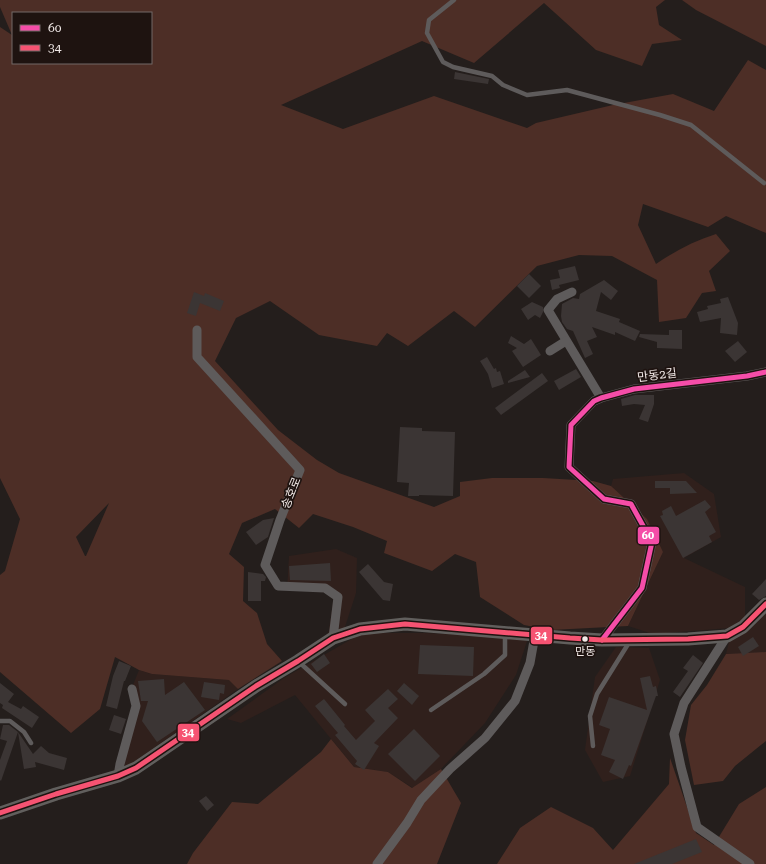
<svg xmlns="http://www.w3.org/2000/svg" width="766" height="864" viewBox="0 0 766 864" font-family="'Roboto Serif','Noto Sans KR',serif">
  <rect width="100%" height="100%" fill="#241e1c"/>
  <g fill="#30201c">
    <path d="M684 473 714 494 721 537 684 558 745 587V617L730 628 653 634 628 626 663 552 611 486 613 479Z"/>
    <path d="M336 549 357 558 356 593 344 630 328 636 335 589 287 590 289 556Z"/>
    <path d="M766 608V652L726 654 729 642Z"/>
    <path d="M362 633H425L528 638 516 675 485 723 441 769 413 788 388 772 354 767 295 695 241 723 227 719 284 678Z"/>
    <path d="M616 647 649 648 660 680 630 776 603 782 585 750 595 677Z"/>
    <path d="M139 670 152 674 230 680 238 689 127 767 123 764 140 708 133 685Z"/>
  </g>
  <g fill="#4d2e26" fill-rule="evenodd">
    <path d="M0 0H665L656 7 659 25 682 40 652 44 642 66 596 50 544 3 474 63 422 41 281 105 343 129 434 96 527 128 536 123 613 105 673 94 714 111 748 60 766 70V233L726 216 708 227 643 204 638 225 656 264C675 251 694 241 716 234L730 251 709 271 716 291 702 293 686 318 659 322 657 280 612 256 579 255 537 266 475 327 454 311 408 346 387 333 377 346 319 335 270 301 236 318 215 361 278 430 317 460 339 473 434 507 460 496V482L492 478H543L593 481 611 486 647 519 663 552 628 626 551 630 524 625 480 597 476 562 455 554 432 571 384 553 387 541 353 527 313 514 299 528 275 509 242 523 229 554 244 567 243 601 257 613 267 644 282 661 238 689 229 680 152 674 139 670 115 657 100 709 71 733 0 672V575L5 571 20 519 0 478V27L12 35 0 7ZM13 13H151V63H13ZM109 503 86 556H85L76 537Z"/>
    <path d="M682 0H766V46L696 10Z"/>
    <path d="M766 652V741L735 766 723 781 694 785 685 740 691 705 707 685 726 654Z"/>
    <path d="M331 739 354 767 388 772 412 788 441 769 461 803 437 864H187L193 853 232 802 258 804 321 752Z"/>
    <path d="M670 758 696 833 714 845 739 804 766 787V864H497L520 828 551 807 593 828 613 850 669 784Z"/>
  </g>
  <g fill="#3b3534">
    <path d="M455 72 489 79 488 84 454 79Z"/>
    <path d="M575 266 579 280 559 285 560 288 552 290 550 280 560 278 558 270Z"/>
    <path d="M529 274 541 286 529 298 517 286Z"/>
    <path d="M604 280 618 291 611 300 601 292 596 311 620 319 619 322 640 331 635 341 615 332V335L592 327 597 337 587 341 593 354 585 358 573 331 567 329 562 322 561 316 562 304 573 298 579 299 580 294Z"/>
    <path d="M194 292 204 296 205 293 224 301 220 311 200 303 196 316 187 313Z"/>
    <path d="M728 297 738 323 737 335 720 333 721 318 700 322 697 312 708 309 707 306 721 303 720 299Z"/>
    <path d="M532 302 543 307V312L540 318 535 315 528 320 521 309Z"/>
    <path d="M669 330H682V349L657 348V342L639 337 640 334 669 335Z"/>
    <path d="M511 336 524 344 531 339 541 355 523 367 512 351 517 348 508 343Z"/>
    <path d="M738 341 747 352 735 362 725 351Z"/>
    <path d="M487 357 494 369 496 368 497 372 500 371 504 384 492 388 488 374 480 361Z"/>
    <path d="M576 369 581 377 559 390 554 381Z"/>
    <path d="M525 370 530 377 508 383V381Z"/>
    <path d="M542 373 548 381 501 415 495 408Z"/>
    <path d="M635 395H654V404L648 422 639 419 645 405 634 404 622 406 621 399Z"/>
    <path d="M400 427 422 428V431L455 432 453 496 419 495V496H408L409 483 397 482Z"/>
    <path d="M655 481H686L697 493 670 494V488H655Z"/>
    <path d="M705 500 711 507 705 512 716 532 709 536 712 542 683 558 660 516 663 515 662 511 671 506 676 516Z"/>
    <path d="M274 518 268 537 256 545 246 532 263 520Z"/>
    <path d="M330 563 331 581 290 580 289 566Z"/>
    <path d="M368 564 384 582 393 584 390 601 383 600 359 572Z"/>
    <path d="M248 572 263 574 266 577 265 581H261V601H248Z"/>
    <path d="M766 579V596L759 600 752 594Z"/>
    <path d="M753 637 759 646 743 656 738 647Z"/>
    <path d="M420 645 474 647 473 676 418 674Z"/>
    <path d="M324 654 330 663 317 672 311 664Z"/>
    <path d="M693 655 703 663 680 697 673 692 688 671 683 668Z"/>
    <path d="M119 661 131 666 125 681H124L117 709 106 706 113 676Z"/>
    <path d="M650 676 653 687 656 686 658 696H656L631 766 629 765 623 779 609 772 615 760 601 755 610 729 599 725 609 697 647 710 640 678Z"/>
    <path d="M164 679 165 695 184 682 205 710 157 742 142 721 148 701H141L138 681Z"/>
    <path d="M204 682 225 685 224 694 220 693 219 700 201 697Z"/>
    <path d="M0 683 14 694 8 702 21 709 23 706 39 717 32 728 2 708 3 705 0 703Z"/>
    <path d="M404 683 419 696 412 705 397 691Z"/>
    <path d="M388 689 398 699 388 708 398 718 374 743 379 746 364 770 355 764 357 761 335 735 338 733 315 706 324 699 345 725 344 726 356 740 375 721 365 710Z"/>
    <path d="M114 715 126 719 121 734 109 730Z"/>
    <path d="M3 725H9L18 732 1 781 0 780V760L7 741 0 739Z"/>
    <path d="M414 729 440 756 415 781 388 754Z"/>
    <path d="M18 732 33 754 41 746 49 753 67 758 64 770 35 762 36 767 24 769Z"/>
    <path d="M206 796 214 805 207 811 199 801Z"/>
    <path d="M696 839 702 852 672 864H634Z"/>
  </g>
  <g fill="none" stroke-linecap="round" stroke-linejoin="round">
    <g stroke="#5e5b5b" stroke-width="4.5">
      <path d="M454 0 429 20 427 33 443 62 453 67 492 76 503 85 527 95 567 90 660 115 691 125 764 183"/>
      <path d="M299 662 345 704"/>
      <path d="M431 710 484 674 505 655V633"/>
      <path d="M0 721H10L24 732 31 743"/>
      <path d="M593 746 590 716 597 694 630 641"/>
    </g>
    <g stroke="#5e5b5b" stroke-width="9">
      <path d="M572 292 557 299 548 310 601 398"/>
      <path d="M197 330V357L300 470 280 520 265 565 278 586 325 588 338 597 333 638"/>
      <path d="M550 351 566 341"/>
      <path d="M727 636 684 703 674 734 681 767 697 827 750 864"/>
      <path d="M602 640 642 588 652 542 631 504 604 499 569 467 571 425 594 401 601 398 634 389 747 376 766 372"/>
      <path d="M118 776 120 764 136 706 132 689"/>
      <path d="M377 864 407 823 421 800 450 769 485 738 515 701 530 663 535 635"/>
    </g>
    <path stroke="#615f5d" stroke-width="13" d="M0 813 56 794 118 776 136 768 256 686 298 661 333 638 360 629 405 624 570 638 602 640 688 639 727 636 743 627 766 604"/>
    <defs>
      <path id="bus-1" d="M602 640 642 588 652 542 631 504 604 499 569 467 571 425 594 401 601 398 634 389 747 376 766 372"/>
      <path id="bus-2" d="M0 813 56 794 118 776 136 768 256 686 298 661 333 638 360 629 405 624 570 638 602 640 688 639 727 636 743 627 766 604"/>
    </defs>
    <use href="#bus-1" stroke="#1e1310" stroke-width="8"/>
    <use href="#bus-2" stroke="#1e1310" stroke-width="8"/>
    <use href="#bus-1" stroke="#f54da8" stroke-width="5"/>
    <use href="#bus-2" stroke="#f65372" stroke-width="5"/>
  </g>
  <circle fill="#f1e9e7" stroke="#1e1310" stroke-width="1.5" cx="585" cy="639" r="3.5"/>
  <g text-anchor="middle" stroke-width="3.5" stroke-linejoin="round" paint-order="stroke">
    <g font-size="11" fill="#f1e9e7" stroke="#1e1310">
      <text x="585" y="655">만동</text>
    </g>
    <g font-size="12" fill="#f1e9e7" stroke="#1e1310">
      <text transform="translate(657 375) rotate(-7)" y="4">만동2길</text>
      <text transform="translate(291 493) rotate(-68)" y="4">송호로</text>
    </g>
  </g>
  <g stroke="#1e1310" stroke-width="1.5">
    <rect x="637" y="526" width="23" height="19" rx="4" fill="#f54da8"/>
    <rect x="530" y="626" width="23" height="19" rx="4" fill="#f65372"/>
    <rect x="177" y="723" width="23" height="19" rx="4" fill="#f65372"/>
  </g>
  <g font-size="11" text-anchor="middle" font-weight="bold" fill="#fff">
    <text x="648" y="539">60</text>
    <text x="541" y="639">34</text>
    <text x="188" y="736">34</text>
  </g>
  <rect x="12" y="12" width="140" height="52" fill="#1e1310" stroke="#726966"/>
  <rect x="20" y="25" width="20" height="6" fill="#f54da8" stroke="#726966"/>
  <text x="48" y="32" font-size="12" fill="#f1e9e7">60</text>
  <rect x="20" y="45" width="20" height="6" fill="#f65372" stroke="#726966"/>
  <text x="48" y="52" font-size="12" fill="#f1e9e7">34</text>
</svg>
